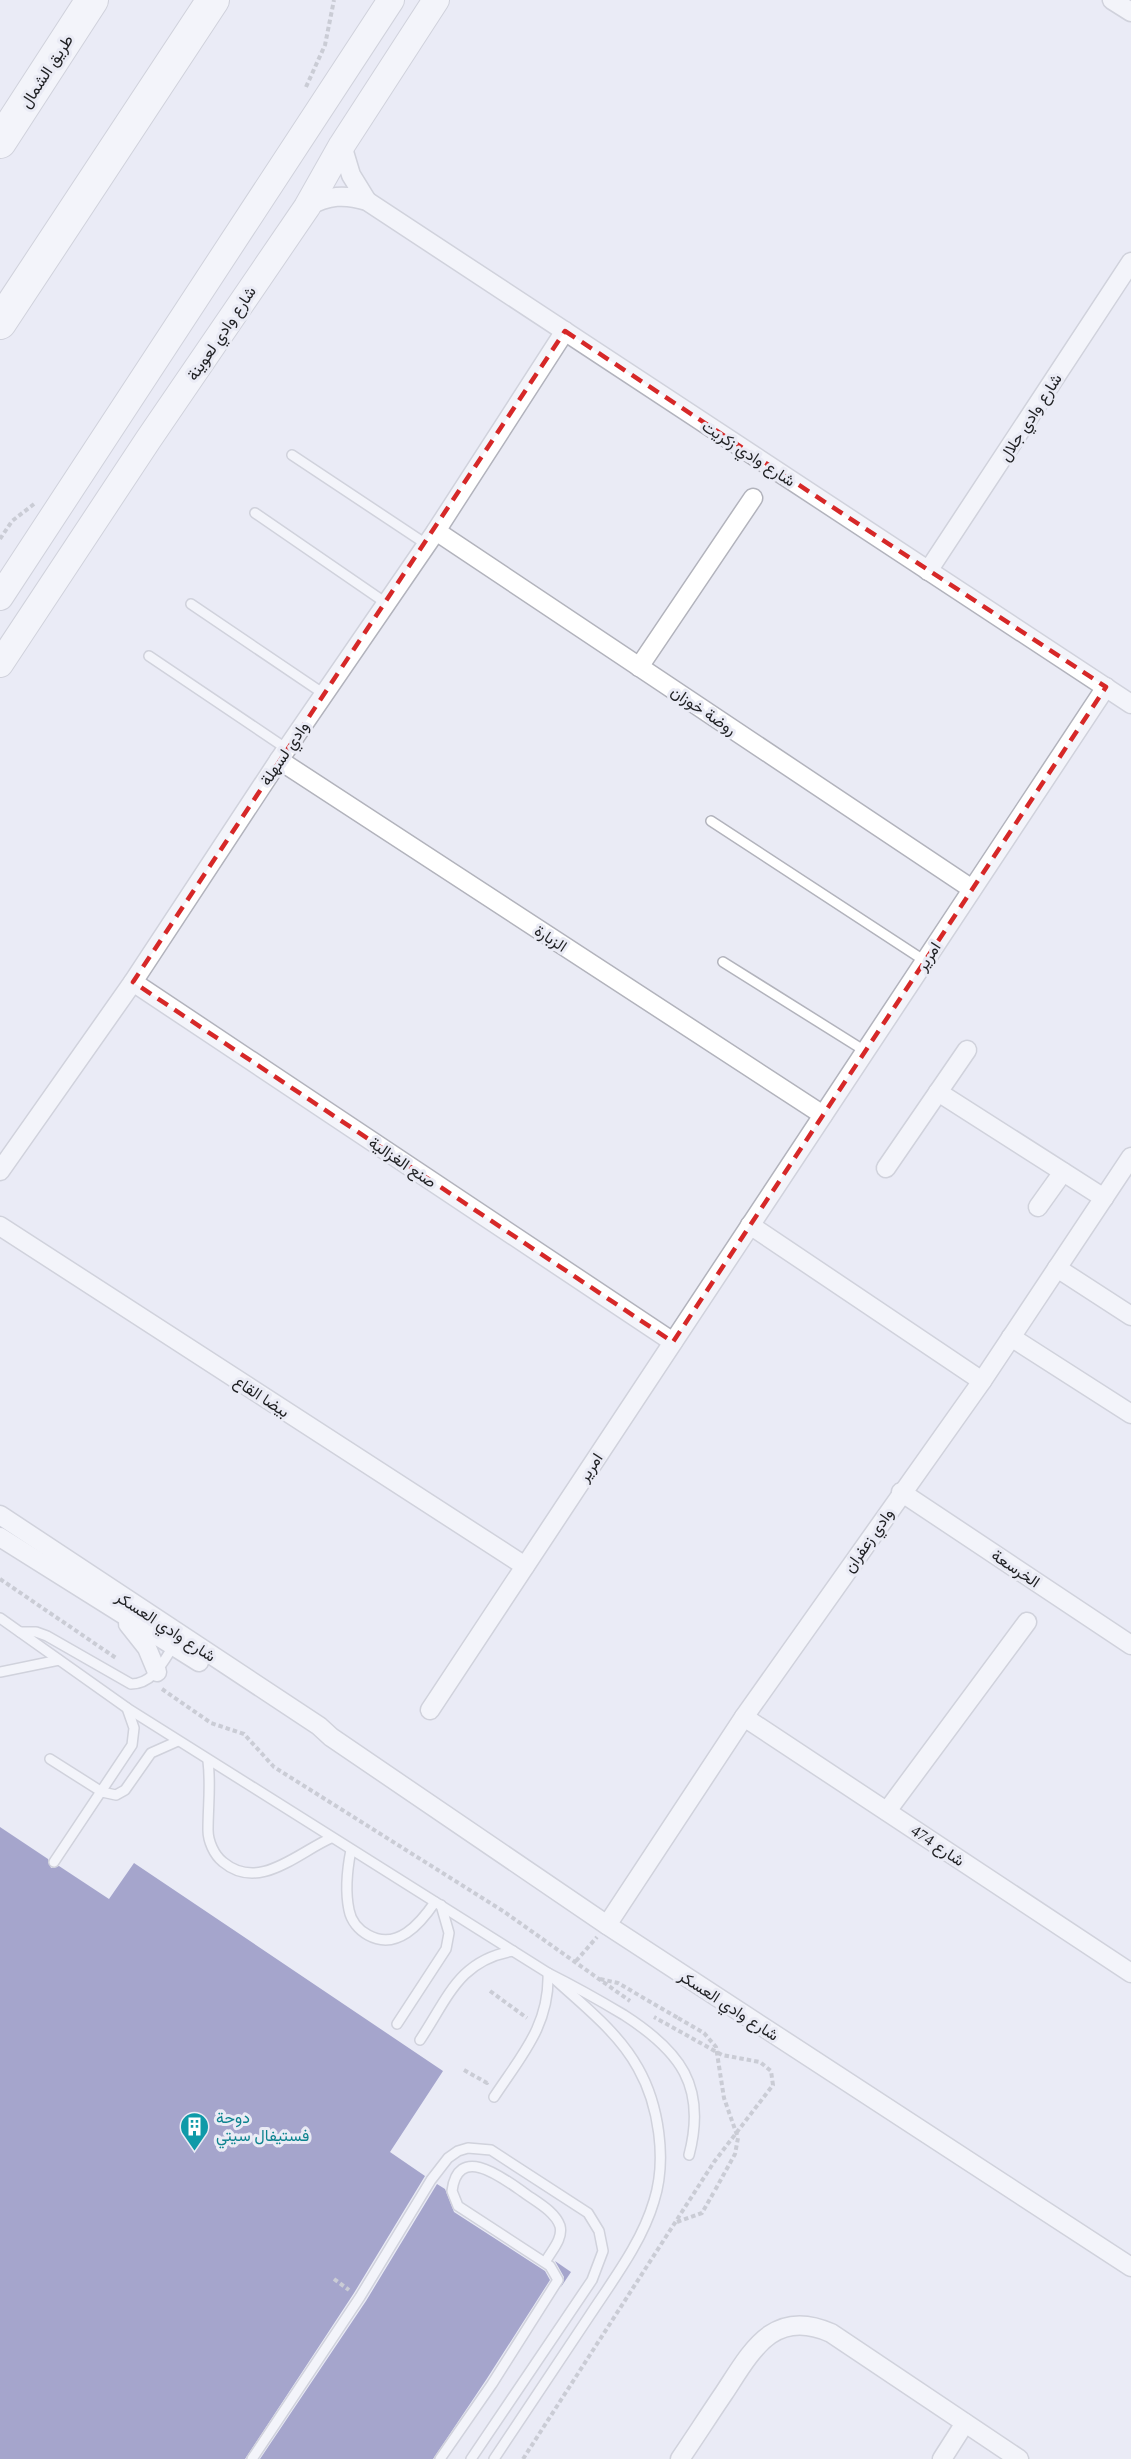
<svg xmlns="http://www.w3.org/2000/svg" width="1131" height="2459" viewBox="0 0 1131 2459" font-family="'Times New Roman',Vazirmatn,serif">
  <rect width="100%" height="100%" fill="#eaebf5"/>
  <g fill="#53519a">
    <path d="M0 1827 48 1859 51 1868 59 1866 109 1899 134 1863 443 2071 390 2152 425 2176 354 2293 245 2459H0Z"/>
    <path d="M437 2184 445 2189 454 2212 545 2271 550 2280 486 2380 433 2459H260L366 2301Z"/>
    <path d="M555 2261 571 2272 561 2287 564 2277Z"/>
  </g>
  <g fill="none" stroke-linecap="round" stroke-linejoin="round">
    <defs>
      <g id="service">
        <path d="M292 455 426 544"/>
        <path d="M255 513 386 603"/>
        <path d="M191 604 324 694"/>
        <path d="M149 656 287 749"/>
        <path d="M711 821 925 961"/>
        <path d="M723 962 865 1051"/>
        <path d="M0 1618 127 1708 548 1973C579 2002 617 2030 638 2068 659 2105 667 2160 654 2201 642 2242 613 2280 590 2315 558 2363 526 2411 494 2459"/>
        <path d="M20 1632H36L47 1636 131 1684C153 1684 163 1662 174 1645"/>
        <path d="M0 1672 59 1660"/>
        <path d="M50 1759 102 1792 116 1795 125 1790 151 1753 178 1741"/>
        <path d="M208 1761C211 1785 208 1806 208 1830 208 1841 214 1855 223 1862 259 1892 297 1853 331 1838"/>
        <path d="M351 1850C347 1870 345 1891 349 1910 351 1921 359 1930 368 1935 397 1951 420 1924 435 1902"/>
        <path d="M54 1862 132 1745 134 1728 127 1708"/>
        <path d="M397 2024 446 1949 449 1933 441 1905"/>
        <path d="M420 2040C448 1998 459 1960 513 1951"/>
        <path d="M494 2097C521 2056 550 2025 548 1973 574 1986 599 2000 624 2015 680 2051 707 2086 689 2155"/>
        <path d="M252 2459 360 2297 431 2180 448 2158 458 2151 468 2148 491 2150 588 2213 599 2231 603 2251 592 2280 471 2459"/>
        <path d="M440 2459 492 2384 558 2280 550 2266 458 2206 452 2191C458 2143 503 2178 523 2192 535 2201 555 2211 560 2226 563 2238 553 2249 547 2259"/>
      </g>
      <g id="minor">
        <path d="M1112 0 1131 12"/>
        <path d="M342 145 351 175 367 201"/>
        <path d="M307 207C328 195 345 194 367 201L1131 704"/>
        <path d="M436 531 972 889"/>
        <path d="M928 571 1131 262"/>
        <path d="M639 667 753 498"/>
        <path d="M279 760 823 1115"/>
        <path d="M133 982 673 1342"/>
        <path d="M938 1092 1104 1198"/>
        <path d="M886 1168 967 1050"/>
        <path d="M0 1171 133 982 279 760 436 531 565 331"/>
        <path d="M1038 1207 1063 1172"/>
        <path d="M750 1225 982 1381"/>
        <path d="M0 1226 525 1566"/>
        <path d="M1057 1268 1131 1316"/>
        <path d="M1011 1337 1131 1414"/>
        <path d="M901 1492 1131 1645"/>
        <path d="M0 1515 319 1726 331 1737 607 1925 1131 2267"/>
        <path d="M0 1537 199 1662"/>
        <path d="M128 1624 147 1648 157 1672"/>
        <path d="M430 1710 1106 687"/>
        <path d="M744 1717 1131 1973"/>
        <path d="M887 1811 1027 1622"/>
        <path d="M607 1925 744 1717 982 1381 1131 1157"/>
        <path d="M680 2459C695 2437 709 2415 724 2393 751 2352 773 2307 831 2333L1019 2459"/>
        <path d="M942 2459 965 2423"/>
      </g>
      <g id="secondary">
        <path d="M0 597 391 0"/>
        <path d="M0 664 148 440 307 207 342 145 436 0"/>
      </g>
      <g id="motorway">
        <path d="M0 142 92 0"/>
        <path d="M0 323 213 0"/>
      </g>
    </defs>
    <use href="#service" stroke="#b2b3bc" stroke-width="12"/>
    <use href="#minor" stroke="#b2b3bc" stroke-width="21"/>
    <use href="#secondary" stroke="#b2b3bc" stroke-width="28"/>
    <use href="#motorway" stroke="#b2b3bc" stroke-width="34"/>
    <g stroke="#a5a6ae" stroke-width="4" stroke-dasharray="4.5 3" stroke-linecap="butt">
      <path d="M306 87 325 45 334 0"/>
      <path d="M0 539 12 521 34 504"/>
      <path d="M0 1579 116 1658"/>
      <path d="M162 1689 211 1723 244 1734 274 1767 503 1911 630 2001"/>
      <path d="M576 1961 597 1937"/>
      <path d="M600 1979 618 1983 678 2018"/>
      <path d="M490 1991 527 2018"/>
      <path d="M464 2070 487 2083 488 2080"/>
      <path d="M677 2222 702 2213 714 2192"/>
      <path d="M334 2279 349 2290"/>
      <path d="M523 2459 714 2162 773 2085 771 2071 760 2062 722 2055 654 2017"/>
    </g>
    <use href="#service" stroke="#fff" stroke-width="9"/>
    <use href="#minor" stroke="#fff" stroke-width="18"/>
    <use href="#secondary" stroke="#fff" stroke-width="26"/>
    <use href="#motorway" stroke="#fff" stroke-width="32"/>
    <path stroke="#a5a6ae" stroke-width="4" stroke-dasharray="4.5 3" stroke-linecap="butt" d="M678 2018 704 2033 716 2047 724 2098 738 2138 735 2154 714 2192"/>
  </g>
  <path d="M0 0H1131V2459H0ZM565 331 1106 687 673 1342 133 982Z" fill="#eaebf5" fill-opacity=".55" fill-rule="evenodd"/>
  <path fill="none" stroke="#d62828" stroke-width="4.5" stroke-dasharray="12 8" stroke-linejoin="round" d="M565 331 1106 687 673 1342 133 982Z"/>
  <defs>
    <symbol id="building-pin" viewBox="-11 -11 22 30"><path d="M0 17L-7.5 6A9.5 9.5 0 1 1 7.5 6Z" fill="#0f9aa8" stroke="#eaebf5"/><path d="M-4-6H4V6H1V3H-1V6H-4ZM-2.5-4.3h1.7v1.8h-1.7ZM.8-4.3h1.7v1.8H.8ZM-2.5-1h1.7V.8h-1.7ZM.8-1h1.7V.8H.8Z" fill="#fff"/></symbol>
  </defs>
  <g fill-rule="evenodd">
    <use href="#building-pin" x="178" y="2110" width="33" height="45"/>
  </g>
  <g text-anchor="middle" stroke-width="6" stroke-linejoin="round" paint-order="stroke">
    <g font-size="16" fill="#1e1f22" stroke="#eaebf5">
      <text transform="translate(46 71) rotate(-57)" y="6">طريق الشمال</text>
      <text transform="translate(221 333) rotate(-56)" y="6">شارع وادي لعوينة</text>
      <text transform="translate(1030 417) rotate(-57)" y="6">شارع وادي جلال</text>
      <text transform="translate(749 453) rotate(33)" y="6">شارع وادي زكريت</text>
      <text transform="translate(704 710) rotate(34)" y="6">روضة خوزان</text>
      <text transform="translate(284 753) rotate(-56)" y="6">وادي لسهلة</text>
      <text transform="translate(551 938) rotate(33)" y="6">الزبارة</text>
      <text transform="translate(928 956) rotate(-57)" y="6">امرير</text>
      <text transform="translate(403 1162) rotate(34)" y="6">صنع الغزالية</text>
      <text transform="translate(262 1396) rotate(33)" y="6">بيضا القاع</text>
      <text transform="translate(590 1467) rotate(-57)" y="6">امرير</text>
      <text transform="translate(868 1540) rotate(-55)" y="6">وادي زعفران</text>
      <text transform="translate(1016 1568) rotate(34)" y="6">الخرسعة</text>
      <text transform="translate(166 1626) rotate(33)" y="6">شارع وادي العسكر</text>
      <text transform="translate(938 1845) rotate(34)" y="6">شارع 474</text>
      <text transform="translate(729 2005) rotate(33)" y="6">شارع وادي العسكر</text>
    </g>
    <g font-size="16" fill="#0d838f" stroke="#eaebf5" text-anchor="start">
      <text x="216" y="2123">دوحة<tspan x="216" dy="18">فستيفال سيتي</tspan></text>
    </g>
  </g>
</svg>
